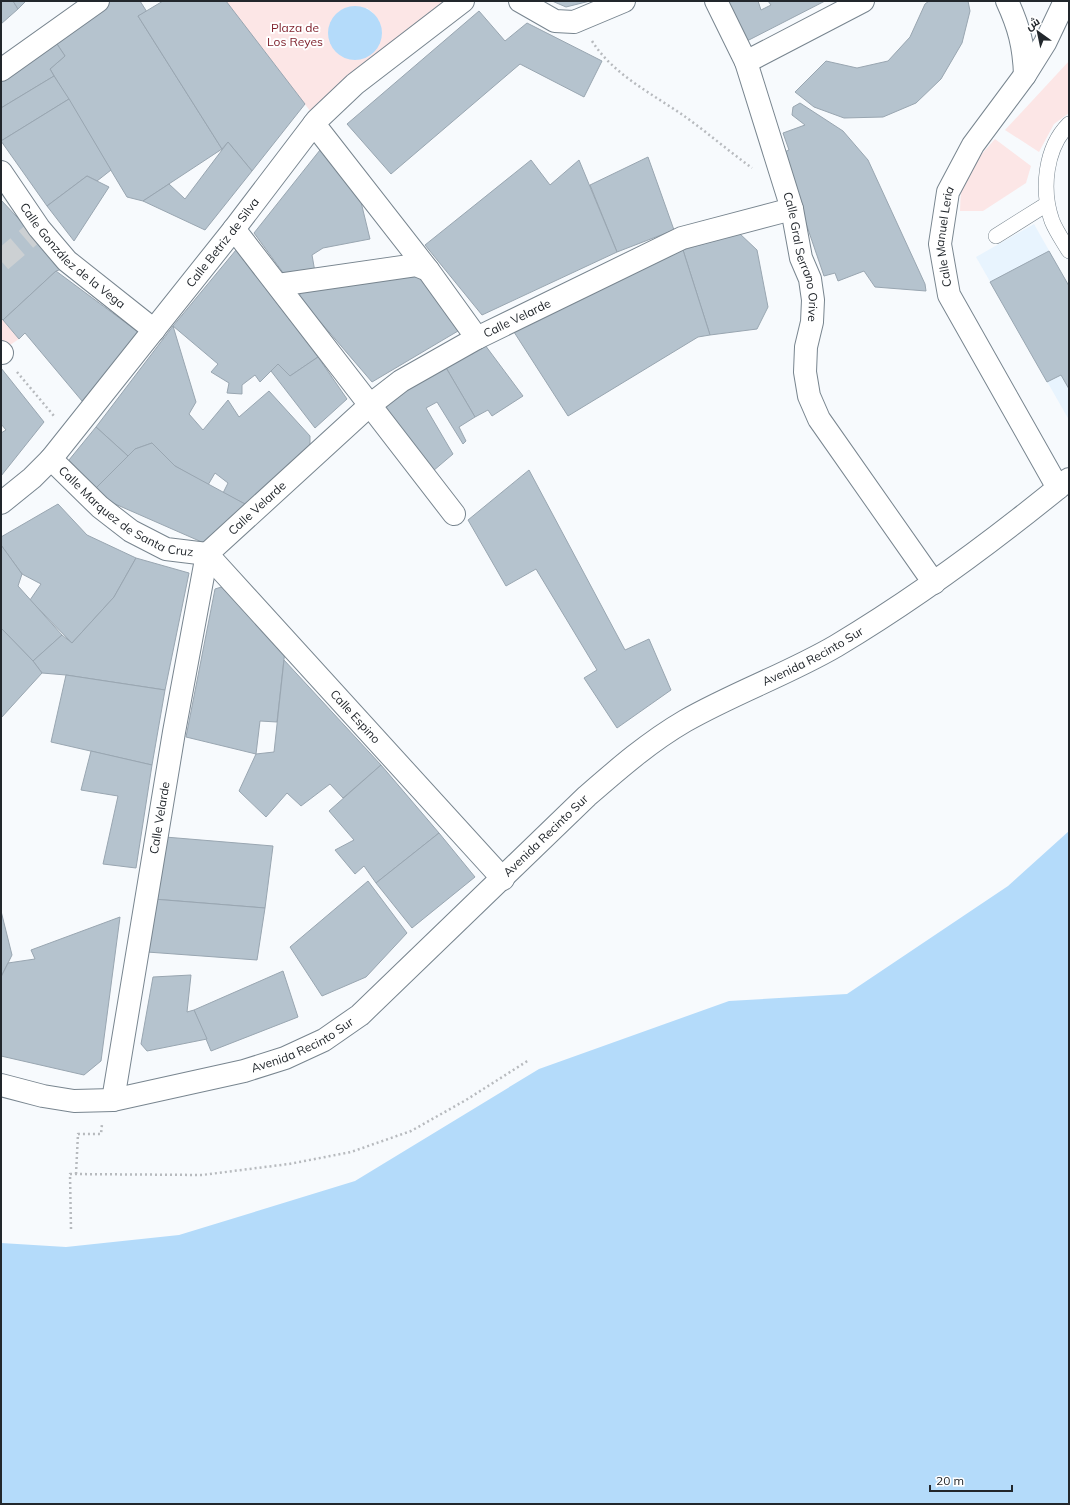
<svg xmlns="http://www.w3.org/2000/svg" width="1070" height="1505" viewBox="0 0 1070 1505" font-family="Mulish,Cairo,sans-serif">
  <rect width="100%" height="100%" fill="#f7fafd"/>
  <path fill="#e8f4fe" d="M1034 224 1069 286V420L976 257Z"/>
  <g fill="#fce6e6" fill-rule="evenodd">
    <path d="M226 1H463L317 120ZM367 8C378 16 383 25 381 39L355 59C327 54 322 30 340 11Z"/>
    <path d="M1069 61V113L1054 124 1039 152 1005 130Z"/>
    <path d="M995 139 1031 166 1026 183 983 211H960L961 185 979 157Z"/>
    <path d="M1 318 19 339 1 351Z"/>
  </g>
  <g fill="#b4dbfa">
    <circle cx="355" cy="33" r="27"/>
    <path d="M1069 831V1504H1V1243L66 1247 179 1235 355 1181 539 1069 729 1001 847 994 1008 886Z"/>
  </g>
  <g fill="#b5c3ce" stroke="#99a6b1">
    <path d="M1 1H13L18 9 1 24Z"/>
    <path d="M13 1H26L18 9Z"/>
    <path d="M99 1H140L147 12 138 16 222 149 143 201 127 197 50 69 65 56 51 35Z"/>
    <path d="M163 1H226L305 104 252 171 228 142 222 149 138 16Z"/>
    <path d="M552 1H590L566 7Z"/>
    <path d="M724 1H758L761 10 771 5 768 1H825L745 42Z"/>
    <path d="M929 1H968L970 11 962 43 941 79 916 103 883 117 844 118 814 107 795 92 826 61 857 68 888 61 910 37 925 4Z"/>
    <path d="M479 11 505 41 527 23 602 61 584 97 520 64 391 174 347 124Z"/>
    <path d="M55 41 65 56 50 69 54 76 1 108V77Z"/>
    <path d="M54 76 69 99 1 141V108Z"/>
    <path d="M69 99 111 170 97 181 87 176 47 206 1 141Z"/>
    <path d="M800 103 843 131 868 160 925 284 926 291 875 287 864 271 838 281 835 273 824 276 782 153 789 150 783 133 805 125 792 115 793 107Z"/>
    <path d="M228 142 252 171 205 230 143 201 169 184 185 199Z"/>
    <path d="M320 150 361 202 370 239 323 248 312 255 315 272 284 274 254 233Z"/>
    <path d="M648 157 674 230 617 252 590 185Z"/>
    <path d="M531 160 550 185 579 160 617 252 482 315 425 245Z"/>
    <path d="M87 176 109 187 74 241 47 206Z"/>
    <path d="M1 200 65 268 56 271 3 320 1 318Z"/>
    <path d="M739 233 757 250 768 307 757 329 710 335 683 250Z"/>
    <path d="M236 250 318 357 290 376 278 364 260 382 255 375 242 385V394L227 393 229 383 211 372 218 364 173 326Z"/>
    <path d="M683 250 710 335 698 337 568 416 514 332 625 271Z"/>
    <path d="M1049 251 1069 286V389L1061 375 1047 382 990 282Z"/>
    <path d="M56 271 141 334 82 401 25 333 19 339 3 320Z"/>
    <path d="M419 276 458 331 372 382 299 297 302 289Z"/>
    <path d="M173 326 196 402 189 414 203 430 228 400 239 417 269 391 310 436V450L245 504 223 493 228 483 215 473 208 485 175 466 152 443 135 449 128 456 96 427Z"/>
    <path d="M485 345 523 396 492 416 488 410 475 417 445 366 474 353 473 351Z"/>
    <path d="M318 357 347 399 315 428 271 371 278 364 290 376Z"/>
    <path d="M445 366 475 417 459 427 466 441 463 444 437 402 426 408 453 454 433 471 381 404Z"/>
    <path d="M1 368 44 422 1 476V433L6 430 1 424Z"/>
    <path d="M96 427 128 456 95 489 69 460Z"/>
    <path d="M152 443 175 466 245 504 204 543 106 500 95 489 135 449Z"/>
    <path d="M529 470 625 650 649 639 671 690 617 728 584 678 597 670 536 569 506 586 468 520Z"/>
    <path d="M58 504 87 535 136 558 114 597 72 643 30 600 41 584 22 574 1 545V537Z"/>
    <path d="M1 545 22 574 18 586 62 635 33 661 1 628Z"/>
    <path d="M136 558 189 573 165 690 66 675 42 673 33 661 62 635 72 643 114 597Z"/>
    <path d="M231 584 285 650 277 722 260 721 256 754 186 737 215 589Z"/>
    <path d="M1 628 33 661 42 673 1 718Z"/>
    <path d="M284 660 381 765 343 798 330 784 301 806 287 793 266 817 239 791 256 754 274 752Z"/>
    <path d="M66 675 165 690 152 765 51 742Z"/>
    <path d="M91 751 152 765 136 868 103 864 118 796 81 790Z"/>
    <path d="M381 765 439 833 376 883 364 866 355 874 335 850 354 840 329 811Z"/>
    <path d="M439 833 475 877 412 928 376 883Z"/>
    <path d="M165 837 273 846 265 908 153 899Z"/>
    <path d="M368 881 407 933 366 977 322 996 290 947Z"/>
    <path d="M153 899 265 908 257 960 147 952Z"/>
    <path d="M1 911 12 955 1 977Z"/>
    <path d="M120 917 101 1061 84 1075 1 1056V977L8 963 35 959 31 950Z"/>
    <path d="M283 971 298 1017 211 1051 194 1010Z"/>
    <path d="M191 975 187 1012 194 1010 207 1039 147 1051 141 1044 153 977Z"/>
  </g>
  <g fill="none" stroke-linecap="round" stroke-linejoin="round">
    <path stroke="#ccd0d3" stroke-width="22" stroke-dasharray="22 11" stroke-linecap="butt" d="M1 261 39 228"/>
    <defs>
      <g id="lane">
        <path d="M1069 124C1045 148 1041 190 1052 221 1056 231 1063 241 1069 251"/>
        <path d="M996 236 1047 204"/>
      </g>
      <g id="street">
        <path d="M520 1 555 21 574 22 624 1"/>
        <path id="s1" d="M716 1 746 62 792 209 801 258 810 279 813 300 812 322 806 347 805 372 809 396 819 419 934 583"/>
        <path d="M1007 1C1019 27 1024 46 1025 75"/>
        <path d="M746 62 863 1"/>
        <path d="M1 70 98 1"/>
        <path d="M314 124 428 270"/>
        <path id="s2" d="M1 172 39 228 67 261 154 330"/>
        <path d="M234 229 454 514"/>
        <path d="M278 285 416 265 428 270 477 338"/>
        <path d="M1 352 2 353"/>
        <path id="s3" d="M51 459 100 507 131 531 166 549 207 554"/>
        <path id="s4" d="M1058 488 949 295 940 244 948 192 973 145 1025 75 1045 43 1065 1"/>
        <path id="s5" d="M1 503 32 478 51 459 234 229 317 120 355 84 463 1"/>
        <path id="s6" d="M207 554 503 879"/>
        <path id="s7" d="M113 1100 174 732 207 554 370 405 401 381 477 338 682 238 792 209"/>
      </g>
      <g id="secondary">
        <path id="s8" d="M1 1085 43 1096 74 1101 113 1100 244 1071 285 1058 324 1040 360 1015 587 796C618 769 649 742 685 721 734 693 788 674 836 646 918 597 996 539 1069 479"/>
      </g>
    </defs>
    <use href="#lane" stroke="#78858f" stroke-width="16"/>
    <use href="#street" stroke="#78858f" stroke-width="24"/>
    <use href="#secondary" stroke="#78858f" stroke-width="24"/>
    <g stroke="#b7babe" stroke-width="2.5" stroke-dasharray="2 3" stroke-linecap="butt">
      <path d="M592 41C614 76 655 95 687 118 709 134 730 152 752 168"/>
      <path d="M17 372 54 416"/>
      <path d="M76 1174 78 1134H101L102 1124"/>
      <path d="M71 1229 70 1174 202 1175 289 1164 351 1152 411 1131 466 1100 529 1060"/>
    </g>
    <use href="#lane" stroke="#fff" stroke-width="15"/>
    <use href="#street" stroke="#fff" stroke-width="22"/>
    <use href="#secondary" stroke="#fff" stroke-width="22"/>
  </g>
  <g text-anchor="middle" stroke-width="4" stroke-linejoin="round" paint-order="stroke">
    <g font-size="12" fill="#7c1c27" stroke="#fff">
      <text x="295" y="32">Plaza de<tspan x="295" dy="14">Los Reyes</tspan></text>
    </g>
    <g font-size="12" fill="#22272c" stroke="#fff">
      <text dy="4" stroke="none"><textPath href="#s4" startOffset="281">Calle Manuel Leria</textPath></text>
      <text dy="4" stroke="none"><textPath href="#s5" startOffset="343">Calle Betriz de Silva</textPath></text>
      <text dy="4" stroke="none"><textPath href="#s2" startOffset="111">Calle González de la Vega</textPath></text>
      <text dy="4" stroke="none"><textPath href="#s1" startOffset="271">Calle Gral Serrano Orive</textPath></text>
      <text dy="4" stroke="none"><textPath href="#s7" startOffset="946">Calle Velarde</textPath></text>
      <text dy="4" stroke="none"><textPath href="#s7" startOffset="622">Calle Velarde</textPath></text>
      <text dy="4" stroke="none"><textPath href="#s3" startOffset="94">Calle Marquez de Santa Cruz</textPath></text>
      <text dy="4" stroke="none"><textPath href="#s8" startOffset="960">Avenida Recinto Sur</textPath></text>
      <text dy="4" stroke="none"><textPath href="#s6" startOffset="220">Calle Espino</textPath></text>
      <text dy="4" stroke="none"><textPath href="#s7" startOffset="286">Calle Velarde</textPath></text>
      <text dy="4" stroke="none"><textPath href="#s8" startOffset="636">Avenida Recinto Sur</textPath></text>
      <text dy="4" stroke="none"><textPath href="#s8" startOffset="312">Avenida Recinto Sur</textPath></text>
    </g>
  </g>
  <rect width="1070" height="1505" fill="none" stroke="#22272c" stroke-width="4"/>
  <g transform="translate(1038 32) rotate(327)" stroke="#ffffff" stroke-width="3" paint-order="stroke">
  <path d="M0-3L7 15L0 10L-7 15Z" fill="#22272c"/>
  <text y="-6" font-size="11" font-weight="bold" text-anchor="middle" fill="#22272c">ش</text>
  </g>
  <path d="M930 1485v6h82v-6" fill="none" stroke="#22272c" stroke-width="2"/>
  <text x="936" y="1485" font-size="12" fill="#22272c" stroke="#ffffff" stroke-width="3" paint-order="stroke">20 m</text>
</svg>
